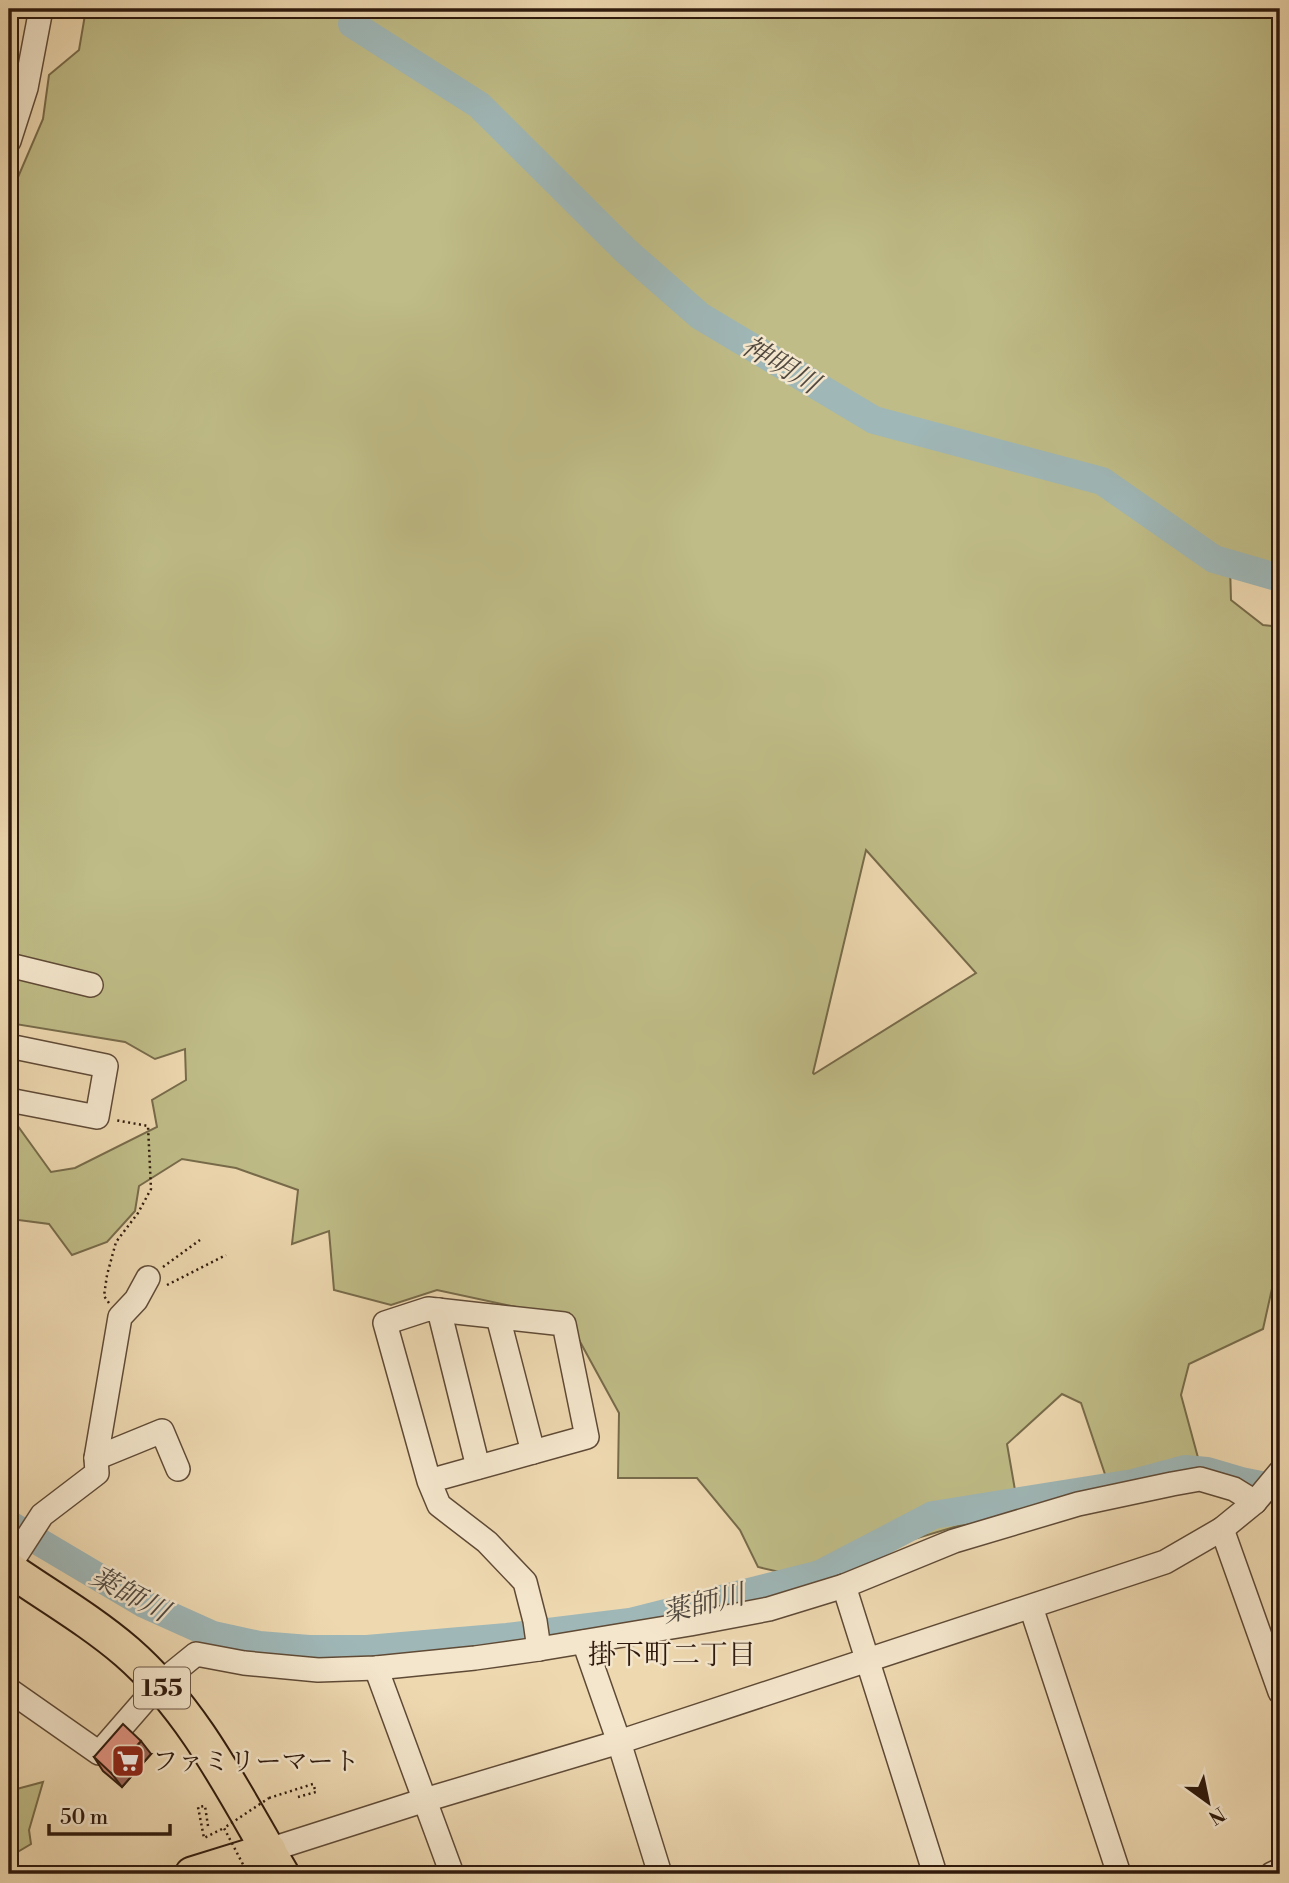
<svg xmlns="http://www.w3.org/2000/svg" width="1289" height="1883" viewBox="0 0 1289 1883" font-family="'Libre Bodoni','Noto Serif JP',serif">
  <rect width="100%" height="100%" fill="#eed8b0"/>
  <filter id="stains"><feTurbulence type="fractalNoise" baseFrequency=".00286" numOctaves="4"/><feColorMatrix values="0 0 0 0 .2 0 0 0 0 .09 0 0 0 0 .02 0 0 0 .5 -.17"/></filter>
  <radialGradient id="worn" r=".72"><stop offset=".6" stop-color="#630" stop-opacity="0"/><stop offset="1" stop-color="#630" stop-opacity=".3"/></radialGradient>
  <g fill="#bfbc87" stroke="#776b4a" stroke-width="2" fill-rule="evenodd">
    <path d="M86 9H1280V567L1230 565 1231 600 1263 625 1280 627V1280L1273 1284 1263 1329 1189 1364 1181 1395 1200 1465 1111 1492 1081 1403 1062 1394 1007 1444 1015 1490 988 1517 793 1575 758 1567 740 1530 697 1478H618L619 1413 567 1318 437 1290 391 1305 334 1290 329 1231 292 1244 298 1190 236 1168 182 1159 139 1186 135 1211 107 1242 72 1255 49 1224 11 1219 9 1221V1118H12L51 1172 75 1168 157 1127 152 1100 186 1080 185 1049 155 1059 125 1042 9 1023V198L43 119 49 75 79 50ZM866 850 976 973 814 1074 813 1073Z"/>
    <path d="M43 1782 29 1830 31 1844 9 1857V1791Z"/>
  </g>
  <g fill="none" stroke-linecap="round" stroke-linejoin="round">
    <g stroke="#9fb7b7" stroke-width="28">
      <path d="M352 24 479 105 626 251 700 316 874 420 1102 481 1214 559 1280 578"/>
      <path d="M9 1524 144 1604 213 1635 259 1645 309 1649H367L507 1637 630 1622 820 1574 933 1515 1133 1483 1185 1469 1207 1471 1241 1481 1280 1489"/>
    </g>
    <defs>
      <g id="minor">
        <path d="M9 141 26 88 41 9"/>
        <path d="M9 965 91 985"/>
        <path d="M9 1046 106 1066 97 1117 9 1100"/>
        <path d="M439 1310 478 1467"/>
        <path d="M498 1317 533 1452"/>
        <path d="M96 1458 162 1431 178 1469"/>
        <path d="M429 1481 587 1437 564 1324 428 1309 385 1323 429 1481 439 1505 487 1542 525 1582 535 1621 539 1649"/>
        <path d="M1222 1529 1280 1692"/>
        <path d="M9 1566 42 1515 97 1473 96 1458 120 1317 136 1300 148 1278"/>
        <path d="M844 1586 935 1874"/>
        <path d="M1031 1607 1119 1874"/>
        <path d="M584 1642 619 1742 660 1874"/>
        <path d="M376 1668 452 1874"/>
        <path d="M9 1690 99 1753 159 1684 196 1654 244 1663 318 1670 376 1668 475 1658 539 1649 690 1624 769 1609 844 1586 954 1541 1078 1504 1172 1484 1200 1479 1234 1489 1255 1502"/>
        <path d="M269 1850 425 1800 619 1742 1165 1562 1222 1529 1255 1502 1280 1472"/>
        <path d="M1272 1874 1280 1870"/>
      </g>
      <g id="highway">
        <path d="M9 1569C48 1596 91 1621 127 1652 196 1712 236 1797 282 1874"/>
        <path d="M192 1874 269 1850"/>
      </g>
    </defs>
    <use href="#minor" stroke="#5f4a36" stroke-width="26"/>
    <use href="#highway" stroke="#2f1a0d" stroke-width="37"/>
    <g stroke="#2f1a0d" stroke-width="2.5" stroke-dasharray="2 3.5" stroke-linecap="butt">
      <path d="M163 1267 200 1240"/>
      <path d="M167 1285 226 1255"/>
      <path d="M109 1303 104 1296 107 1275 116 1242 138 1213 151 1189 148 1126 115 1120"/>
      <path d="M269 1798 313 1784 316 1792 298 1797"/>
      <path d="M208 1826 205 1806 198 1807 204 1838 224 1828"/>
    </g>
    <use href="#minor" stroke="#f4e6cc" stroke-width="23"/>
    <use href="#highway" stroke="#eed8b0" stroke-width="33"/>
    <path stroke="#2f1a0d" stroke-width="2.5" stroke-dasharray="2 3.5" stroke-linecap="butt" d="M248 1874 224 1828 269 1798"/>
  </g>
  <path fill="#c38072" stroke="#2f1a0d" stroke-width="2" d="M151 1754 122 1787 103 1771 94 1757Z"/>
  <path fill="#9f685c" stroke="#2f1a0d" stroke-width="2" d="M141 1741 151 1754 122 1787 112 1774Z"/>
  <path fill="#e39584" stroke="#2f1a0d" stroke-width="2" d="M123 1724 141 1741 112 1774 94 1757Z"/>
  <defs>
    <symbol id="supermarket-square" viewBox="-11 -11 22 22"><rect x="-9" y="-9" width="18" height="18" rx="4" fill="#8f2418" stroke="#f4e6cc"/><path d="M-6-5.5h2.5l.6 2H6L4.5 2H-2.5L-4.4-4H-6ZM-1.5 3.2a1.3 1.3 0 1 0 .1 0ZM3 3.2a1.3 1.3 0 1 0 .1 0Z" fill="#fff"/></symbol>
  </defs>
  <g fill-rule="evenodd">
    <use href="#supermarket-square" x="109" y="1742" width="38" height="38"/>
  </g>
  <g text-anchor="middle" stroke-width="5" stroke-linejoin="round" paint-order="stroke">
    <rect fill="#f4e6cc" stroke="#6a5746" stroke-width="2" x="134" y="1667.5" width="56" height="41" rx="5"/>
    <g font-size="24" font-weight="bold" fill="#2f1a0d">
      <text x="162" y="1696">155</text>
    </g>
    <g font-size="26" fill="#2f1a0d" stroke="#f4e6cc" text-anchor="start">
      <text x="152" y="1770">ファミリーマート</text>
    </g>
    <g font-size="28" font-style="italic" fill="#514940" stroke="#f4e6cc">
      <text transform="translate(781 364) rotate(31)" y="10">神明川</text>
      <text transform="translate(130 1593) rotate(28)" y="10">薬師川</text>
      <text transform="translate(703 1603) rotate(-14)" y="10">薬師川</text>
    </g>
    <g font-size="28" fill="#2f1a0d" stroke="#f4e6cc">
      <text x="672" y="1664">掛下町二丁目</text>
    </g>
  </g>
  <rect width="1289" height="1883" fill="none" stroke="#eed8b0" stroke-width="35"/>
  <rect x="10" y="10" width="1268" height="1862" fill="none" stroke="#2f1a0d" stroke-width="3.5"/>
  <rect x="18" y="18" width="1254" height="1848" fill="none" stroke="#2f1a0d" stroke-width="2"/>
  <g transform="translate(1208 1802) rotate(147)" stroke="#f4e6cc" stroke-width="5" paint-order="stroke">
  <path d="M0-5L12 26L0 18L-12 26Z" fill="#2f1a0d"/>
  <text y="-10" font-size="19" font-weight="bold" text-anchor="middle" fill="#2f1a0d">N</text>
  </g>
  <path d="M49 1824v10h121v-10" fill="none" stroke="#2f1a0d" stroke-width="3.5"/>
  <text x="60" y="1824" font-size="21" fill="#2f1a0d" stroke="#f4e6cc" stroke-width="5" paint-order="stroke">50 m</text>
  <rect width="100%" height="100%" filter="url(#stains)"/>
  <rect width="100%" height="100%" fill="url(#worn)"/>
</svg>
